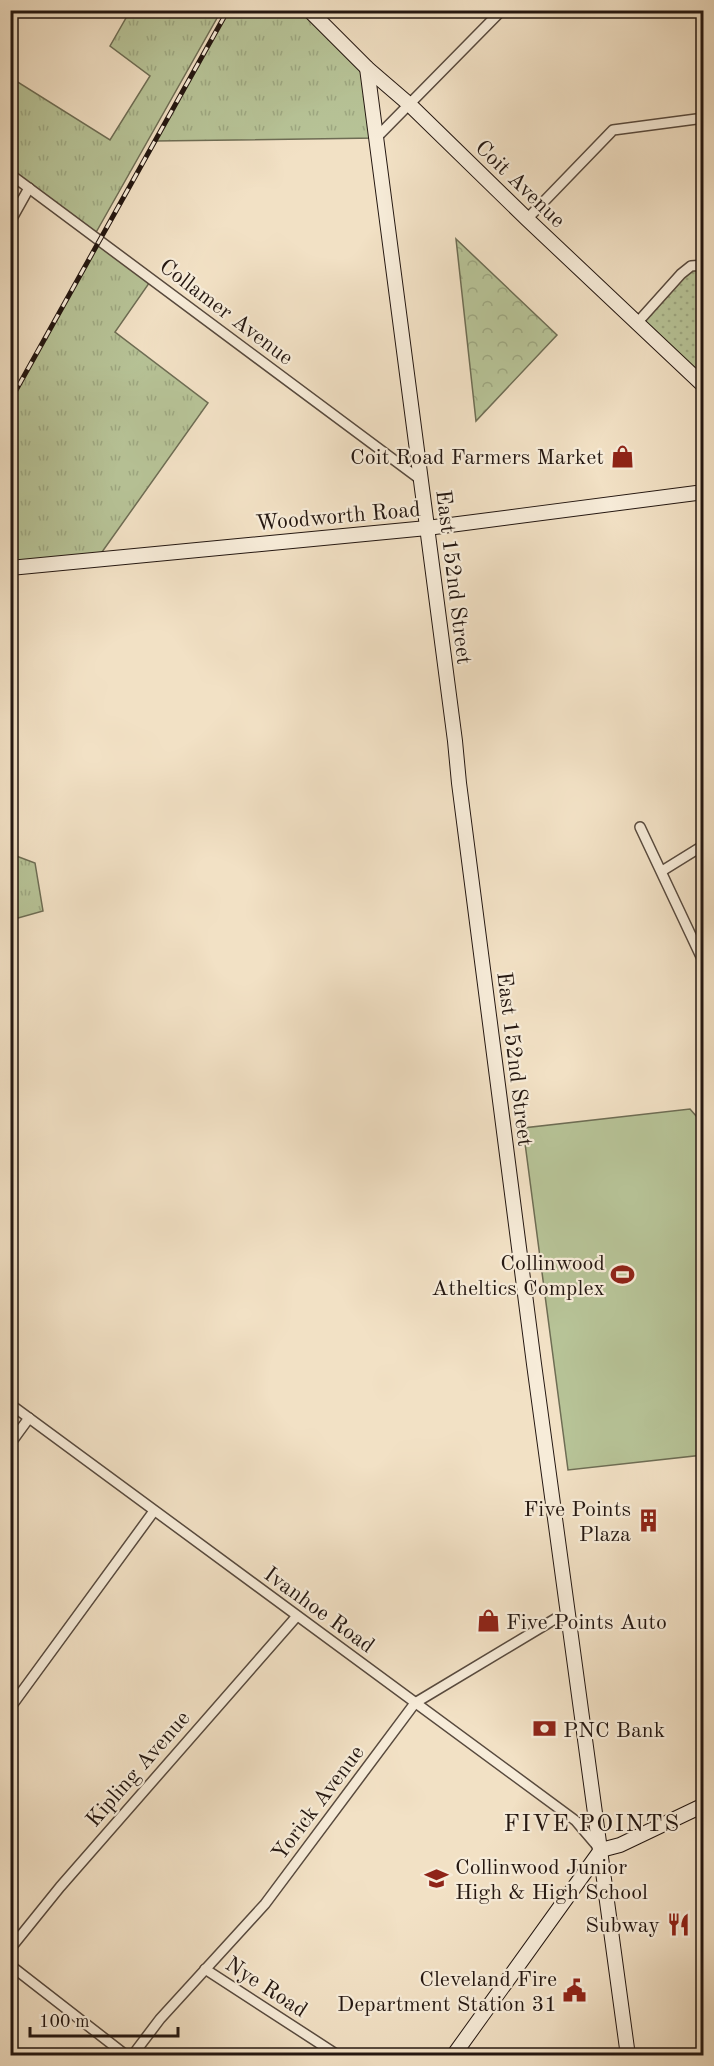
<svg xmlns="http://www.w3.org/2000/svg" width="714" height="2066" viewBox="0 0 714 2066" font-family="'Old Standard TT',serif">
  <defs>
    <pattern id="grass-tufts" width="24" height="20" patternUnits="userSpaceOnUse" patternTransform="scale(1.5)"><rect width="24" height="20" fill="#b7c397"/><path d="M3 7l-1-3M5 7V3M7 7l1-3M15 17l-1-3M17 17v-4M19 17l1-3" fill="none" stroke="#9da781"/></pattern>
    <pattern id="forest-crowns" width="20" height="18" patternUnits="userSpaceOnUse" patternTransform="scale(1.5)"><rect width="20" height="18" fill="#b7c397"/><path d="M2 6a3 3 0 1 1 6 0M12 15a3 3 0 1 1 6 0" fill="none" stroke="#9da781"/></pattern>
    <pattern id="garden-dots" width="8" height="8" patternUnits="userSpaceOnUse" patternTransform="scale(1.5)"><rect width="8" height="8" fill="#b7c397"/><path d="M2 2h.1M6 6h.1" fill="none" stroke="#9da781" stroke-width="1.8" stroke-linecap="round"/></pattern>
  </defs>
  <rect width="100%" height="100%" fill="#f2e1c5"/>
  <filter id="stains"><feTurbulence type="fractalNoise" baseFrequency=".00333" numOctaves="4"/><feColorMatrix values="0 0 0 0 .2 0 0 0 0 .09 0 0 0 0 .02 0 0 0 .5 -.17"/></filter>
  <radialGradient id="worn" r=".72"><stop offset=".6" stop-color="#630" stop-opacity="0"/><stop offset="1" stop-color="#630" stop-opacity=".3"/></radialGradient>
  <g fill="url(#grass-tufts)" stroke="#6e6d54" stroke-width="1.5">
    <path d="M130 11H221L94 236 11 174 10 84 13 79 110 140 150 76 110 46Z"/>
    <path d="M228 11H309L367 68 376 138 155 141Z"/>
    <path d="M101 241 152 279 115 332 208 403 97 559 11 568V401L92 253Z"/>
    <path d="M11 854 35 863 43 911 11 920Z"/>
  </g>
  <path fill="url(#forest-crowns)" stroke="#6e6d54" stroke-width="1.5" d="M456 239 557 335 476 421Z"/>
  <path fill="url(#garden-dots)" stroke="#6e6d54" stroke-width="1.5" d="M691 266 703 278V386L637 323Z"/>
  <path fill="#b7c397" stroke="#6e6d54" stroke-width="1.5" d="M690 1109 704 1125 703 1455 568 1470 523 1128Z"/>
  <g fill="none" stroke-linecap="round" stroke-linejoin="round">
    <defs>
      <g id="street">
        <path d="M376 138 502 10"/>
        <path d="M10 174 421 480"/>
        <path d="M527 219 613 130 704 118"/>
        <path d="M10 222 29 188"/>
        <path d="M637 323 681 274 691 266 704 265"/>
        <path d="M640 827 704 963"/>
        <path d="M662 871 704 845"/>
        <path d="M10 1404 576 1821 599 1848"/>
        <path d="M10 1444 29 1418"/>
        <path d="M10 1708 154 1511"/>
        <path d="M10 1949 60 1887 297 1616"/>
        <path d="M10 1965 127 2056"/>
        <path d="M205 1969 339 2056"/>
        <path d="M132 2056 160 2019 265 1904 415 1703 555 1619 569 1616"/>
      </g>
      <g id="secondary">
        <path d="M309 10 367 68 410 105 527 219 704 386"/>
        <path d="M367 68 455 741 459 783 534 1364 628 2056"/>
        <path d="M10 568 427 528 704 492"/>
        <path d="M453 2056 601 1850 620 1845 704 1805"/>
      </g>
    </defs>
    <use href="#street" stroke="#584a3e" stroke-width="12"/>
    <use href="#secondary" stroke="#241711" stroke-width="16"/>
    <use href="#street" stroke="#f7ecd9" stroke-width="9"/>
    <use href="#secondary" stroke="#f7ecd9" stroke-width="14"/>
    <defs>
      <path id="rail" d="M10 401 228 10"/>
    </defs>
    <use href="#rail" stroke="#241711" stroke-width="5"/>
    <use href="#rail" stroke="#f7ecd9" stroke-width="3" stroke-dasharray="9" stroke-linecap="butt"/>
  </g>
  <defs>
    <symbol id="shop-bare" viewBox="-9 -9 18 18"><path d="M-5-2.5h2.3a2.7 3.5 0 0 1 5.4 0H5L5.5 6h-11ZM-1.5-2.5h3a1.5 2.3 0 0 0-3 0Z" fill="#8f2418" stroke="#f7ecd9" stroke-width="2.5" paint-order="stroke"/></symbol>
    <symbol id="stadium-bare" viewBox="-9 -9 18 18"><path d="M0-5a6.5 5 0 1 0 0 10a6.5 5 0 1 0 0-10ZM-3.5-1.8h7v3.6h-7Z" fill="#8f2418" stroke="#f7ecd9" stroke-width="2.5" paint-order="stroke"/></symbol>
    <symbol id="building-bare" viewBox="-9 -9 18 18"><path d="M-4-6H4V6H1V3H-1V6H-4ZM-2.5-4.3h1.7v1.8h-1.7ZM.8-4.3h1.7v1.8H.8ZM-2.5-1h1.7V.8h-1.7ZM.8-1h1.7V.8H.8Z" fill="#8f2418" stroke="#f7ecd9" stroke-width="2.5" paint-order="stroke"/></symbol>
    <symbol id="bank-bare" viewBox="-9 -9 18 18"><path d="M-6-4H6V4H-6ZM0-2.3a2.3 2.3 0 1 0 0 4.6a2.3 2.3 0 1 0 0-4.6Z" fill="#8f2418" stroke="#f7ecd9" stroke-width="2.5" paint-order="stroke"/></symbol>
    <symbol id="school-bare" viewBox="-9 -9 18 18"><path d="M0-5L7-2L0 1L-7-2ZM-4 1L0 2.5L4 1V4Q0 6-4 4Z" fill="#8f2418" stroke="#f7ecd9" stroke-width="2.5" paint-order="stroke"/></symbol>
    <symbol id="restaurant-bare" viewBox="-9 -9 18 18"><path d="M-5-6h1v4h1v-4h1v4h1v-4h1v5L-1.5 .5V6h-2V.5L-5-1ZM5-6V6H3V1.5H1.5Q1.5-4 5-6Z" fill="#8f2418" stroke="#f7ecd9" stroke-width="2.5" paint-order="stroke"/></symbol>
    <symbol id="civic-bare" viewBox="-9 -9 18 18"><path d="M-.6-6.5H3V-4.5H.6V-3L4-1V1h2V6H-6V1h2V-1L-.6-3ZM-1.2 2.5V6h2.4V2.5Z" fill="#8f2418" stroke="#f7ecd9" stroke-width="2.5" paint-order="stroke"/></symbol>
  </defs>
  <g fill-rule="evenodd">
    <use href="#shop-bare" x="606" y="440" width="33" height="33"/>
    <use href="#stadium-bare" x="606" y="1258" width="33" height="33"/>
    <use href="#building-bare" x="632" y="1504" width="33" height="33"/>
    <use href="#shop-bare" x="472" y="1604" width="33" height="33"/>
    <use href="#bank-bare" x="528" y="1712" width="33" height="33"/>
    <use href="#school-bare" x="420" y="1862" width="33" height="33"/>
    <use href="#restaurant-bare" x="662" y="1908" width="33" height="33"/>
    <use href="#civic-bare" x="558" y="1974" width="33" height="33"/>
  </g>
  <g text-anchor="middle" stroke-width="4.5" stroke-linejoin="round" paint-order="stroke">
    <g font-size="22" fill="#241711" stroke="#f7ecd9">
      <text transform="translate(521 183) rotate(44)" y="8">Coit Avenue</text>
      <text transform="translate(227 311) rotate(37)" y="8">Collamer Avenue</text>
      <text transform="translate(338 515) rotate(-5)" y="8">Woodworth Road</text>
      <text transform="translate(455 577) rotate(83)" y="8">East 152nd Street</text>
      <text transform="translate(516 1059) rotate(83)" y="8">East 152nd Street</text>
      <text transform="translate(320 1609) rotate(36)" y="8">Ivanhoe Road</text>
      <text transform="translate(137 1768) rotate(-49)" y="8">Kipling Avenue</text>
      <text transform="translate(317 1802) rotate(-53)" y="8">Yorick Avenue</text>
      <text transform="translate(267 1986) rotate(33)" y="8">Nye Road</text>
    </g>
    <g font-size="22" fill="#241711" stroke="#f7ecd9" text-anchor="end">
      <text x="604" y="464">Coit Road Farmers Market</text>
      <text x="605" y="1270">Collinwood<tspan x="605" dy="25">Atheltics Complex</tspan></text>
      <text x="631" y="1516">Five Points<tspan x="631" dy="25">Plaza</tspan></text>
      <text x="506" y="1629" text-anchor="start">Five Points Auto</text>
      <text x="563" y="1737" text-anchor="start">PNC Bank</text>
      <text x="455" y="1874" text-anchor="start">Collinwood Junior<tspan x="455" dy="25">High &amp; High School</tspan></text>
      <text x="660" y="1932">Subway</text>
      <text x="557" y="1986">Cleveland Fire<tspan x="557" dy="25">Department Station 31</tspan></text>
    </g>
    <g font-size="24" letter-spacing="1.5" fill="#241711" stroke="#f7ecd9">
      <text x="592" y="1831">FIVE POINTS</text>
    </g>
  </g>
  <rect width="714" height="2066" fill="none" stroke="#f2e1c5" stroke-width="36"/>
  <rect x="12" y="12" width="690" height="2042" fill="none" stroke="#241711" stroke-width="3"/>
  <rect x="18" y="18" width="678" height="2030" fill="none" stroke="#241711" stroke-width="1.5"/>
  <path d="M30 2027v9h148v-9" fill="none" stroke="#241711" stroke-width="3"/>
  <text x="39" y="2027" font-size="18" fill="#241711" stroke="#f7ecd9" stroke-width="4.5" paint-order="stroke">100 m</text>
  <rect width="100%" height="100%" filter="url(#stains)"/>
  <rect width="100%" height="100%" fill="url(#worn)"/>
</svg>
